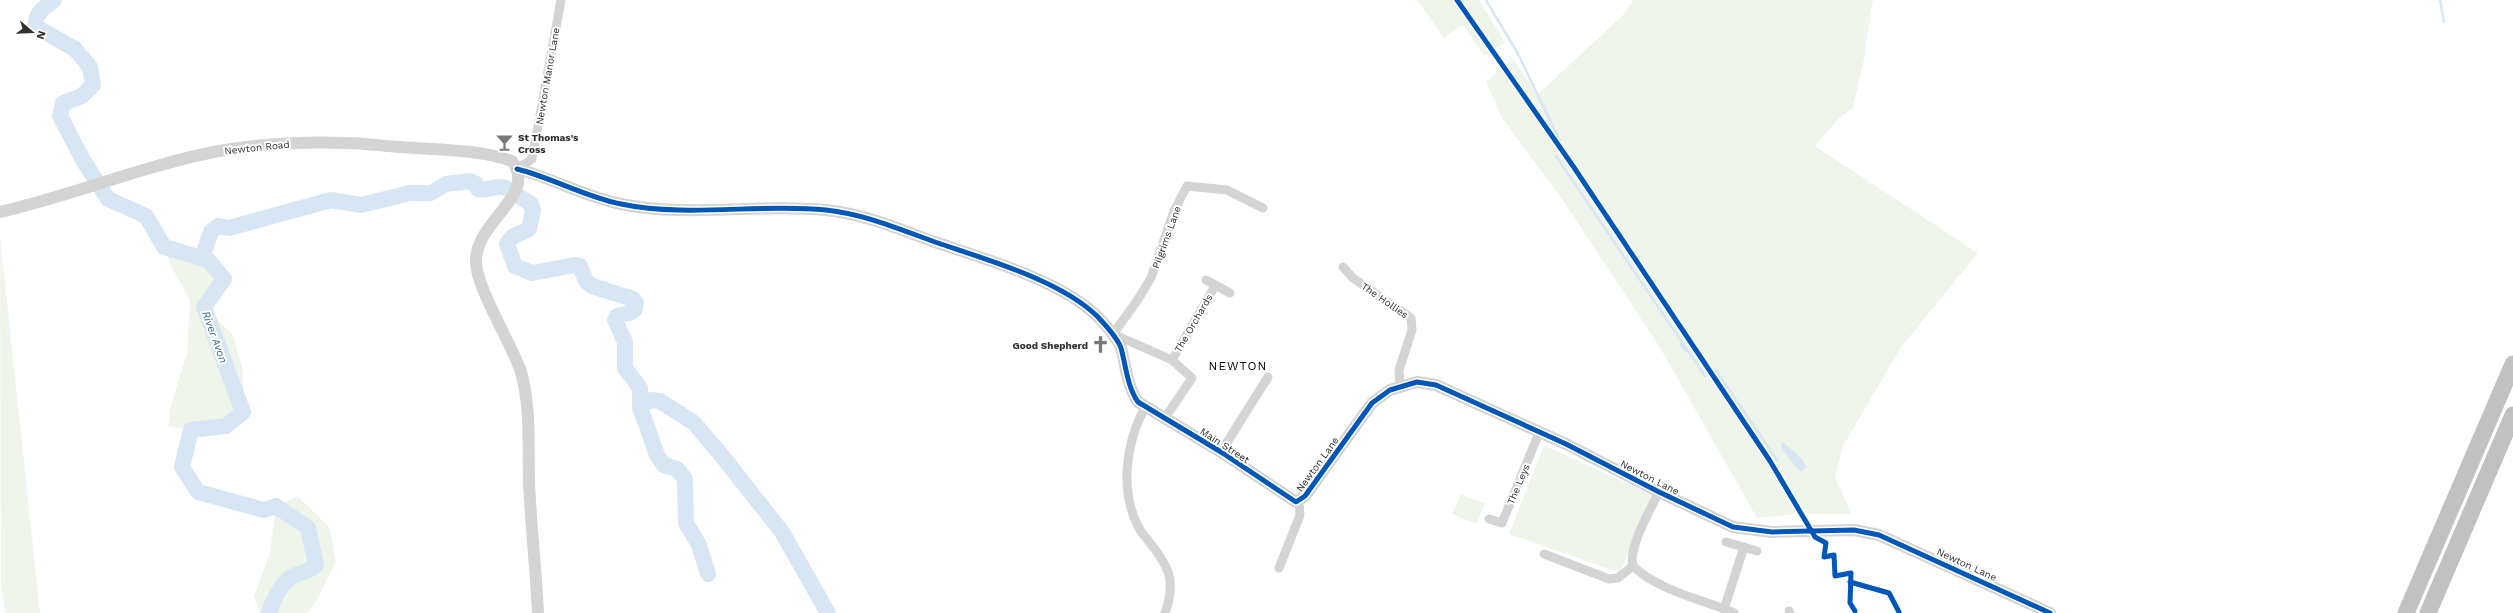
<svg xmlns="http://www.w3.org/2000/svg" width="2513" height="613" viewBox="0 0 2513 613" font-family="'Work Sans',sans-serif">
  <rect width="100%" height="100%" fill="#fff"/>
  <g fill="#f0f5ec">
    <path d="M1417 0H1479L1505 43 1484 56 1464 26 1458 28 1444 38Z"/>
    <path d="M1633 0H1873L1863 64 1853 108 1838 119 1815 146 1978 253 1902 346 1843 446 1835 476 1851 514H1798L1757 518 1659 346 1562 199 1502 118 1486 82 1512 58 1538 94 1624 14Z"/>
    <path d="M0 235 40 613H5L1 582Z"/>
    <path d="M164 247 208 260 224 279 204 307 233 335 243 371V412L226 426 191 430 168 426 171 405 187 353 190 300 171 266Z"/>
    <path d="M1544 445 1652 495 1620 573 1509 534Z"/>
    <path d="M1461 494 1485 504 1476 524 1452 514Z"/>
    <path d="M298 496 330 528 336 561 316 602 307 613H260L254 596 270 552 276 506Z"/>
  </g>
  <g fill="#d8e6f3">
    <path d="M1681 339 1690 353 1685 352 1679 345Z"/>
    <path d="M1783 442 1802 459 1806 467 1802 472C1792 465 1787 456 1781 446Z"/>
  </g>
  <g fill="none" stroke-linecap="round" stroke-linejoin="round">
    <g stroke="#d8e6f3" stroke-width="2.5">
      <path d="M1486 0 1518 54 1560 141 1559 145"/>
      <path d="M2440 0 2444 22"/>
      <path d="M1556 156 1705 376"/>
      <path d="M1715 369 1777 460"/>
    </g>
    <g stroke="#d8e6f3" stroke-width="16">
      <path d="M54 0C44 8 34 13 36 27L75 49 90 67 93 85 82 96 63 103 60 116 83 160 108 199 146 216 164 247 208 260 224 279 204 307 243 412 226 426 191 430 182 467 198 492 264 510 276 506 308 528 316 565C308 573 299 572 290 578 281 584 272 602 269 613"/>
      <path d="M520 197 531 204 533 210 529 229 512 237 507 244 515 266 532 273 575 265 580 266 586 281 592 286 633 299 636 303 635 309 630 313 617 316 615 320 625 342V368L640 388V407L650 400 660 401 694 423 722 456 782 532 828 613"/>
      <path d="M202 258 211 232 218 226 229 228 331 200 361 205 410 193H431L446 184 470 181 476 184 478 189C488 192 496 184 506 188"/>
      <path d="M640 407 657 455 664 465 677 469 685 479 686 523 699 545 708 574"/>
    </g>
    <g stroke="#d4d4d4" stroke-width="9">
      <path d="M517 169 532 159 561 0"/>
      <path d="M1343 267 1353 278 1411 318 1412 330 1399 370 1400 385"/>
      <path d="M1206 280 1230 293"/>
      <path d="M1172 360 1215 286"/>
      <path d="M1145 407C1126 442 1119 491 1139 528 1142 534 1147 538 1150 543 1170 568 1176 582 1165 613"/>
      <path d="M1165 418 1192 378 1172 360 1113 334 1137 301 1151 278 1174 211 1187 186 1227 190 1263 208"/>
      <path d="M1221 452 1268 377"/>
      <path d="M1489 519 1502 523 1539 433"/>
      <path d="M1726 542 1757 551"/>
      <path d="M1544 554 1609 579 1618 578 1633 566"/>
      <path d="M1633 566C1659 591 1701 599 1734 613"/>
      <path d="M1633 566C1628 548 1650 510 1659 492"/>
      <path d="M1279 568 1300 515 1299 502"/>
      <path d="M1724 609 1744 547"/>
      <path d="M1789 611 1790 613"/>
    </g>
    <g stroke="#d4d4d4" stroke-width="12">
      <path d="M517 169C553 178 585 197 621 204 688 218 759 203 826 210 864 214 899 229 935 242 984 259 1061 280 1098 317 1106 326 1117 337 1121 348 1126 366 1127 386 1138 402L1221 452 1296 502 1305 496 1372 403 1390 390 1417 382 1436 385 1566 444 1659 492 1733 527 1772 532 1854 530 1879 535 2050 613"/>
      <path d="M0 212C74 195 145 165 219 151 261 144 304 141 346 143 364 143 382 146 401 147 436 150 478 149 512 161 538 196 476 220 476 261 475 286 512 344 521 372 531 407 528 447 529 483 531 527 536 570 538 613"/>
    </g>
    <g stroke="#c1c1c1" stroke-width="17">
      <path d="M2406 613 2513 364"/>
      <path d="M2428 613 2513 415"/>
    </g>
    <defs>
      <g id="cycleway">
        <path d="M1457 0 1573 166 1770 461 1815 537 1826 543 1824 557 1834 555 1835 576 1851 573 1850 603 1855 611"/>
        <path d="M517 169C553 178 585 197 621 204 688 218 759 203 826 210 864 214 899 229 935 242 984 259 1061 280 1098 317 1106 326 1117 337 1121 348 1126 366 1127 386 1138 402L1221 452 1296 502 1305 496 1372 403 1390 390 1417 382 1436 385 1566 444 1659 492 1733 527 1772 532 1854 530 1879 535 2050 613"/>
        <path d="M1850 582 1889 593 1899 612"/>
      </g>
    </defs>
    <use href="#cycleway" stroke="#fff" stroke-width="8"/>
    <use href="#cycleway" stroke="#0057b8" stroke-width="5"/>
  </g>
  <defs>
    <symbol id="bar-bare" viewBox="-9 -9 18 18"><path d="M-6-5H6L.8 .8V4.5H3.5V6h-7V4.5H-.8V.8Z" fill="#787878" stroke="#fff" stroke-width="2.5" paint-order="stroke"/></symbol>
    <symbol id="church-bare" viewBox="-9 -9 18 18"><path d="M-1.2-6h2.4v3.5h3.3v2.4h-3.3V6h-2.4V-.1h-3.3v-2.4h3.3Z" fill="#787878" stroke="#fff" stroke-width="2.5" paint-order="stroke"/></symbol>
  </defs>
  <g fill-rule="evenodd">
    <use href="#bar-bare" x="492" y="130" width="25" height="25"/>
    <use href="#church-bare" x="1088" y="332" width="25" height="25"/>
  </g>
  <g text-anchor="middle" stroke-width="4" stroke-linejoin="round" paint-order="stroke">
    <g font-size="10" fill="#2f2f2f" stroke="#fff">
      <text transform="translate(547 76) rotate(-80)" y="4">Newton Manor Lane</text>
      <text transform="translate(257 147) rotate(-6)" y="4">Newton Road</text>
      <text transform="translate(1166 237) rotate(-70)" y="4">Pilgrims Lane</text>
      <text transform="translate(1385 300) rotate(35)" y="4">The Hollies</text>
      <text transform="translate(1193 323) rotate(-60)" y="4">The Orchards</text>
      <text transform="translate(1225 445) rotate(33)" y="4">Main Street</text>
      <text transform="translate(1317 464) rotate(-54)" y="4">Newton Lane</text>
      <text transform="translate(1650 477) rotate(27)" y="4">Newton Lane</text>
      <text transform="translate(1518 484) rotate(-67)" y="4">The Leys</text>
      <text transform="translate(1967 564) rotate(25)" y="4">Newton Lane</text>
    </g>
    <g font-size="10" font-weight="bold" fill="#2f2f2f" stroke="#fff" text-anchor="start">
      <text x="518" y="141">St Thomas's<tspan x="518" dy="12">Cross</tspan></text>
      <text x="1088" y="349" text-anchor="end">Good Shepherd</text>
    </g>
    <g font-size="11" font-style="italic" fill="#376b96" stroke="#fff">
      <text transform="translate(215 337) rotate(70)" y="4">River Avon</text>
    </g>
    <g font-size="12" letter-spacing="1" fill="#000" stroke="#fff">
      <text x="1238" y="370">NEWTON</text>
    </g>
  </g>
  <g transform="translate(32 32) rotate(109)" stroke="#ffffff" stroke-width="3" paint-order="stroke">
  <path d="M0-3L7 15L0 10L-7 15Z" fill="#2f2f2f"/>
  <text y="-6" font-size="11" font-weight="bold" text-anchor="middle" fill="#2f2f2f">N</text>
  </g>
</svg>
